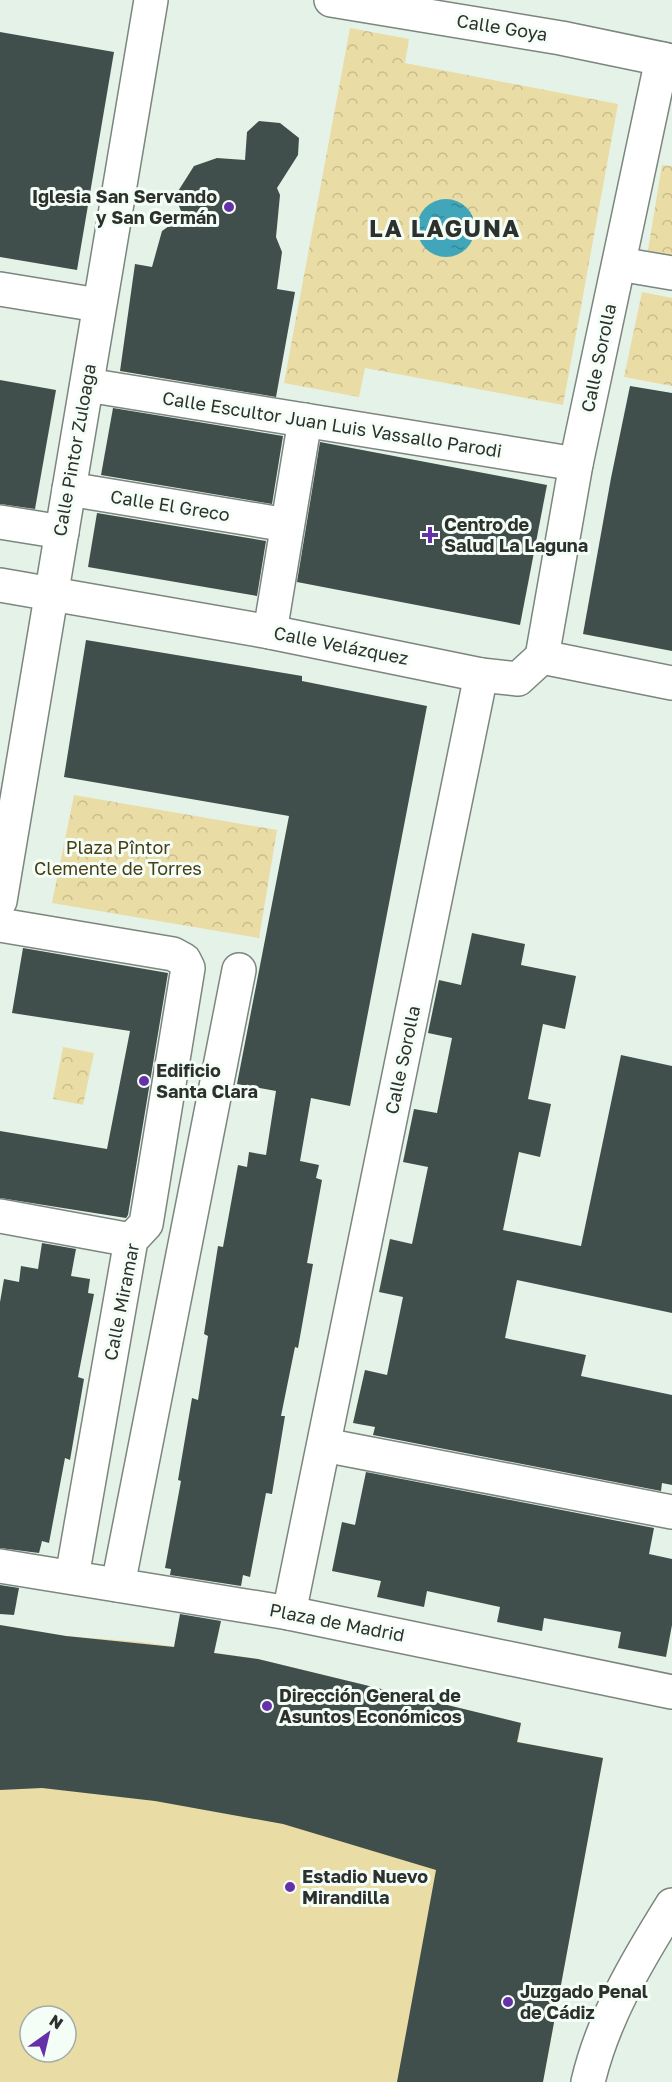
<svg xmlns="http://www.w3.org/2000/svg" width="672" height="2082" viewBox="0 0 672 2082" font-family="'Golos Text',sans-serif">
  <defs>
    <pattern id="park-crowns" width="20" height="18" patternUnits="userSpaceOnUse" patternTransform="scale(1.5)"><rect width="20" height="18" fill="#eadca5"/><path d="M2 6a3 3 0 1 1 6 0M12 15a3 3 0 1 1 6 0" fill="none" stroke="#c9bd8e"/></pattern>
    <pattern id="water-ripples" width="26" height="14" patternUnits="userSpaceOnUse" patternTransform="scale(1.5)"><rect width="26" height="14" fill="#41a6b9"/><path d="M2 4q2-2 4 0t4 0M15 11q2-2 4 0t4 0" fill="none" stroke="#378897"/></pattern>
  </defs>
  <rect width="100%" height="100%" fill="#e5f2e8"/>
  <g fill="url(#park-crowns)">
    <path d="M350 28 409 39 405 63 618 104 563 405 365 368 359 397 284 383Z"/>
    <path d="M662 165 672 166V259L647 256Z"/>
    <path d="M642 292 672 298V386L624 377Z"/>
    <path d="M74 795 277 830 259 938 52 903Z"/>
    <path d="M63 1047 94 1053 83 1105 53 1099Z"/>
  </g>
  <path fill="#eadca5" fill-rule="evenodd" d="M0 1625 66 1636 142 1642 258 1659 521 1723 518 1742 603 1758 543 2082H0ZM30 2016H66V2052H30Z"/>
  <circle fill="url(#water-ripples)" cx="446" cy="228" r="29"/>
  <g fill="#414f4c">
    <path d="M0 32 114 52 77 270 0 257Z"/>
    <path d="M259 121 280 123 299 138 298 155 277 188 280 195 276 237 282 252 277 289 295 292 276 397 120 371 135 264 152 267 162 231 183 216 175 196 194 166 217 158 245 160 247 132Z"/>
    <path d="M0 380 56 390 35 509 0 504Z"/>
    <path d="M630 386 672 393V651L583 634 611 478Z"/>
    <path d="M113 408 283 436 272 504 101 475Z"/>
    <path d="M320 442 547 485 520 625 297 582Z"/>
    <path d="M97 513 266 541 257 596 88 567Z"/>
    <path d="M86 640 302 676V681L427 706 350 1106 311 1098 300 1161 319 1165 316 1178 322 1180 307 1263 313 1264 298 1348 295 1347 281 1416H285L272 1494 266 1493 250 1577 243 1575 241 1586 170 1575 171 1569 165 1568 181 1481 178 1480 192 1398 198 1400 208 1336 204 1334 218 1246 223 1247 238 1165 247 1167 249 1152 266 1155 276 1091 237 1084 289 816 64 777Z"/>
    <path d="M472 933 525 944 521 965 576 976 565 1029 543 1024 528 1099 551 1104 540 1157 519 1152 503 1230 581 1246 621 1055 672 1066V1313L517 1280 505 1338 586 1355 581 1376 672 1395V1485L662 1483 661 1491 373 1435 375 1427 353 1423 365 1370 387 1375 403 1297 379 1292 390 1239 412 1244 428 1167 403 1162 414 1109 437 1113 452 1038 428 1033 439 980 461 985Z"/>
    <path d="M23 948 168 973 128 1215 126 1218 0 1198V1131L107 1149 130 1031 12 1013Z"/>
    <path d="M42 1243 76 1249 71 1276 90 1279 88 1293 94 1294 78 1377 84 1379 70 1460 65 1458 49 1543 42 1541 39 1553 0 1548V1302L4 1279 19 1282 21 1266 38 1269Z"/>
    <path d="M366 1472 654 1528 649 1554 672 1559V1625L666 1657 618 1648 621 1632 544 1618 542 1631 497 1622 500 1607 427 1591 424 1607 377 1597 381 1581 332 1571 342 1522 355 1525Z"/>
    <path d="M0 1585 19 1588 14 1615 0 1614Z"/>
    <path d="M180 1614 221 1621 214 1653 258 1659 521 1723 517 1742 603 1758 543 2082H397L436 1870 283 1824 155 1801 42 1788 0 1790V1625L66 1636 174 1647Z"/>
  </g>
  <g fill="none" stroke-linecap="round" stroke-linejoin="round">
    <defs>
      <g id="minor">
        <path d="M331 0 561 38 672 61"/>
        <path d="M619 264 672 273"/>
        <path d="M0 289 98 305"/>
        <path d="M87 385 576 464"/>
        <path d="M69 489 287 525"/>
        <path d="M0 522 62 532"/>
        <path d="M0 585 270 632 481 675 518 679 542 657"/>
        <path d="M270 632 305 420"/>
        <path d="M542 657 576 464 662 59"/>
        <path d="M542 657 672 683"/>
        <path d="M0 901 151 0"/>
        <path d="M0 925 173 954 184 960 188 968 146 1224 131 1240 72 1577"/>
        <path d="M0 1216 131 1240"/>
        <path d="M324 1445 672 1512"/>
        <path d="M0 1566 289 1613 672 1692"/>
        <path d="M118 1585 239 970"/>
        <path d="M289 1613 481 675"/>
      </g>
      <path id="major" d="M588 2082C603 2018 637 1961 672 1905"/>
    </defs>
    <use href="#minor" stroke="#7b867e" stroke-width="36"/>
    <use href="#major" stroke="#7b867e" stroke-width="36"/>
    <use href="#minor" stroke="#fff" stroke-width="33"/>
    <use href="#major" stroke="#fff" stroke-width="33"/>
  </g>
  <g fill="#6631a8" stroke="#f4fef7" stroke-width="2">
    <circle cx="229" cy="207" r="6"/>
    <path d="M427 526h6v6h6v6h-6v6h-6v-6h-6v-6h6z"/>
    <circle cx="144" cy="1081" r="6"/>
    <circle cx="267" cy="1706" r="6"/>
    <circle cx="290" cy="1887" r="6"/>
    <circle cx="508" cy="2002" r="6"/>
  </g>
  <g text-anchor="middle" stroke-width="6" stroke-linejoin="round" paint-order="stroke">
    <g font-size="18" fill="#2d312e" stroke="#f4fef7">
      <text transform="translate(502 28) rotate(9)" y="6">Calle Goya</text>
      <text transform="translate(599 358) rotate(-78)" y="6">Calle Sorolla</text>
      <text transform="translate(332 425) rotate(9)" y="6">Calle Escultor Juan Luis Vassallo Parodi</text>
      <text transform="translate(75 450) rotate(-80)" y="6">Calle Pintor Zuloaga</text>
      <text transform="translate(170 506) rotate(9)" y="6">Calle El Greco</text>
      <text transform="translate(341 646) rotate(11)" y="6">Calle Velázquez</text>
      <text transform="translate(403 1060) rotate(-78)" y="6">Calle Sorolla</text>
      <text transform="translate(122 1302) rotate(-79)" y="6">Calle Miramar</text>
      <text transform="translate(337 1623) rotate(11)" y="6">Plaza de Madrid</text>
    </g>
    <g font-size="18" font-weight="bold" fill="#2d312e" stroke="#f4fef7" text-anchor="start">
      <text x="217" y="203" text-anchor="end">Iglesia San Servando<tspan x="217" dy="21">y San Germán</tspan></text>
      <text x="444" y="531">Centro de<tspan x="444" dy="21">Salud La Laguna</tspan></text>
      <text x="156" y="1077">Edificio<tspan x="156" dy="21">Santa Clara</tspan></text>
      <text x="279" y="1702">Dirección General de<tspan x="279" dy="21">Asuntos Económicos</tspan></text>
      <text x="302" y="1883">Estadio Nuevo<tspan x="302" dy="21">Mirandilla</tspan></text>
      <text x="520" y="1998">Juzgado Penal<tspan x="520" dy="21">de Cádiz</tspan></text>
    </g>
    <g font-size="18" fill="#473d14" stroke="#f4fef7">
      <text x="118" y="854">Plaza Pîntor<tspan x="118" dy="21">Clemente de Torres</tspan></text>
    </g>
    <g font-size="24" font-weight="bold" letter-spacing="1.5" fill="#2d312e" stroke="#f4fef7">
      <text x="445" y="237">LA LAGUNA</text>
    </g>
  </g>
  <g transform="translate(48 2034) rotate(34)"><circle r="28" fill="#f4fef7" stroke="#a4aca7" stroke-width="1.5"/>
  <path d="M0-4.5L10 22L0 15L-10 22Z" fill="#6631a8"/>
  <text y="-9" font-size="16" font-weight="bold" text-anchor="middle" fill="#2d312e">N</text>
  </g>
</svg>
